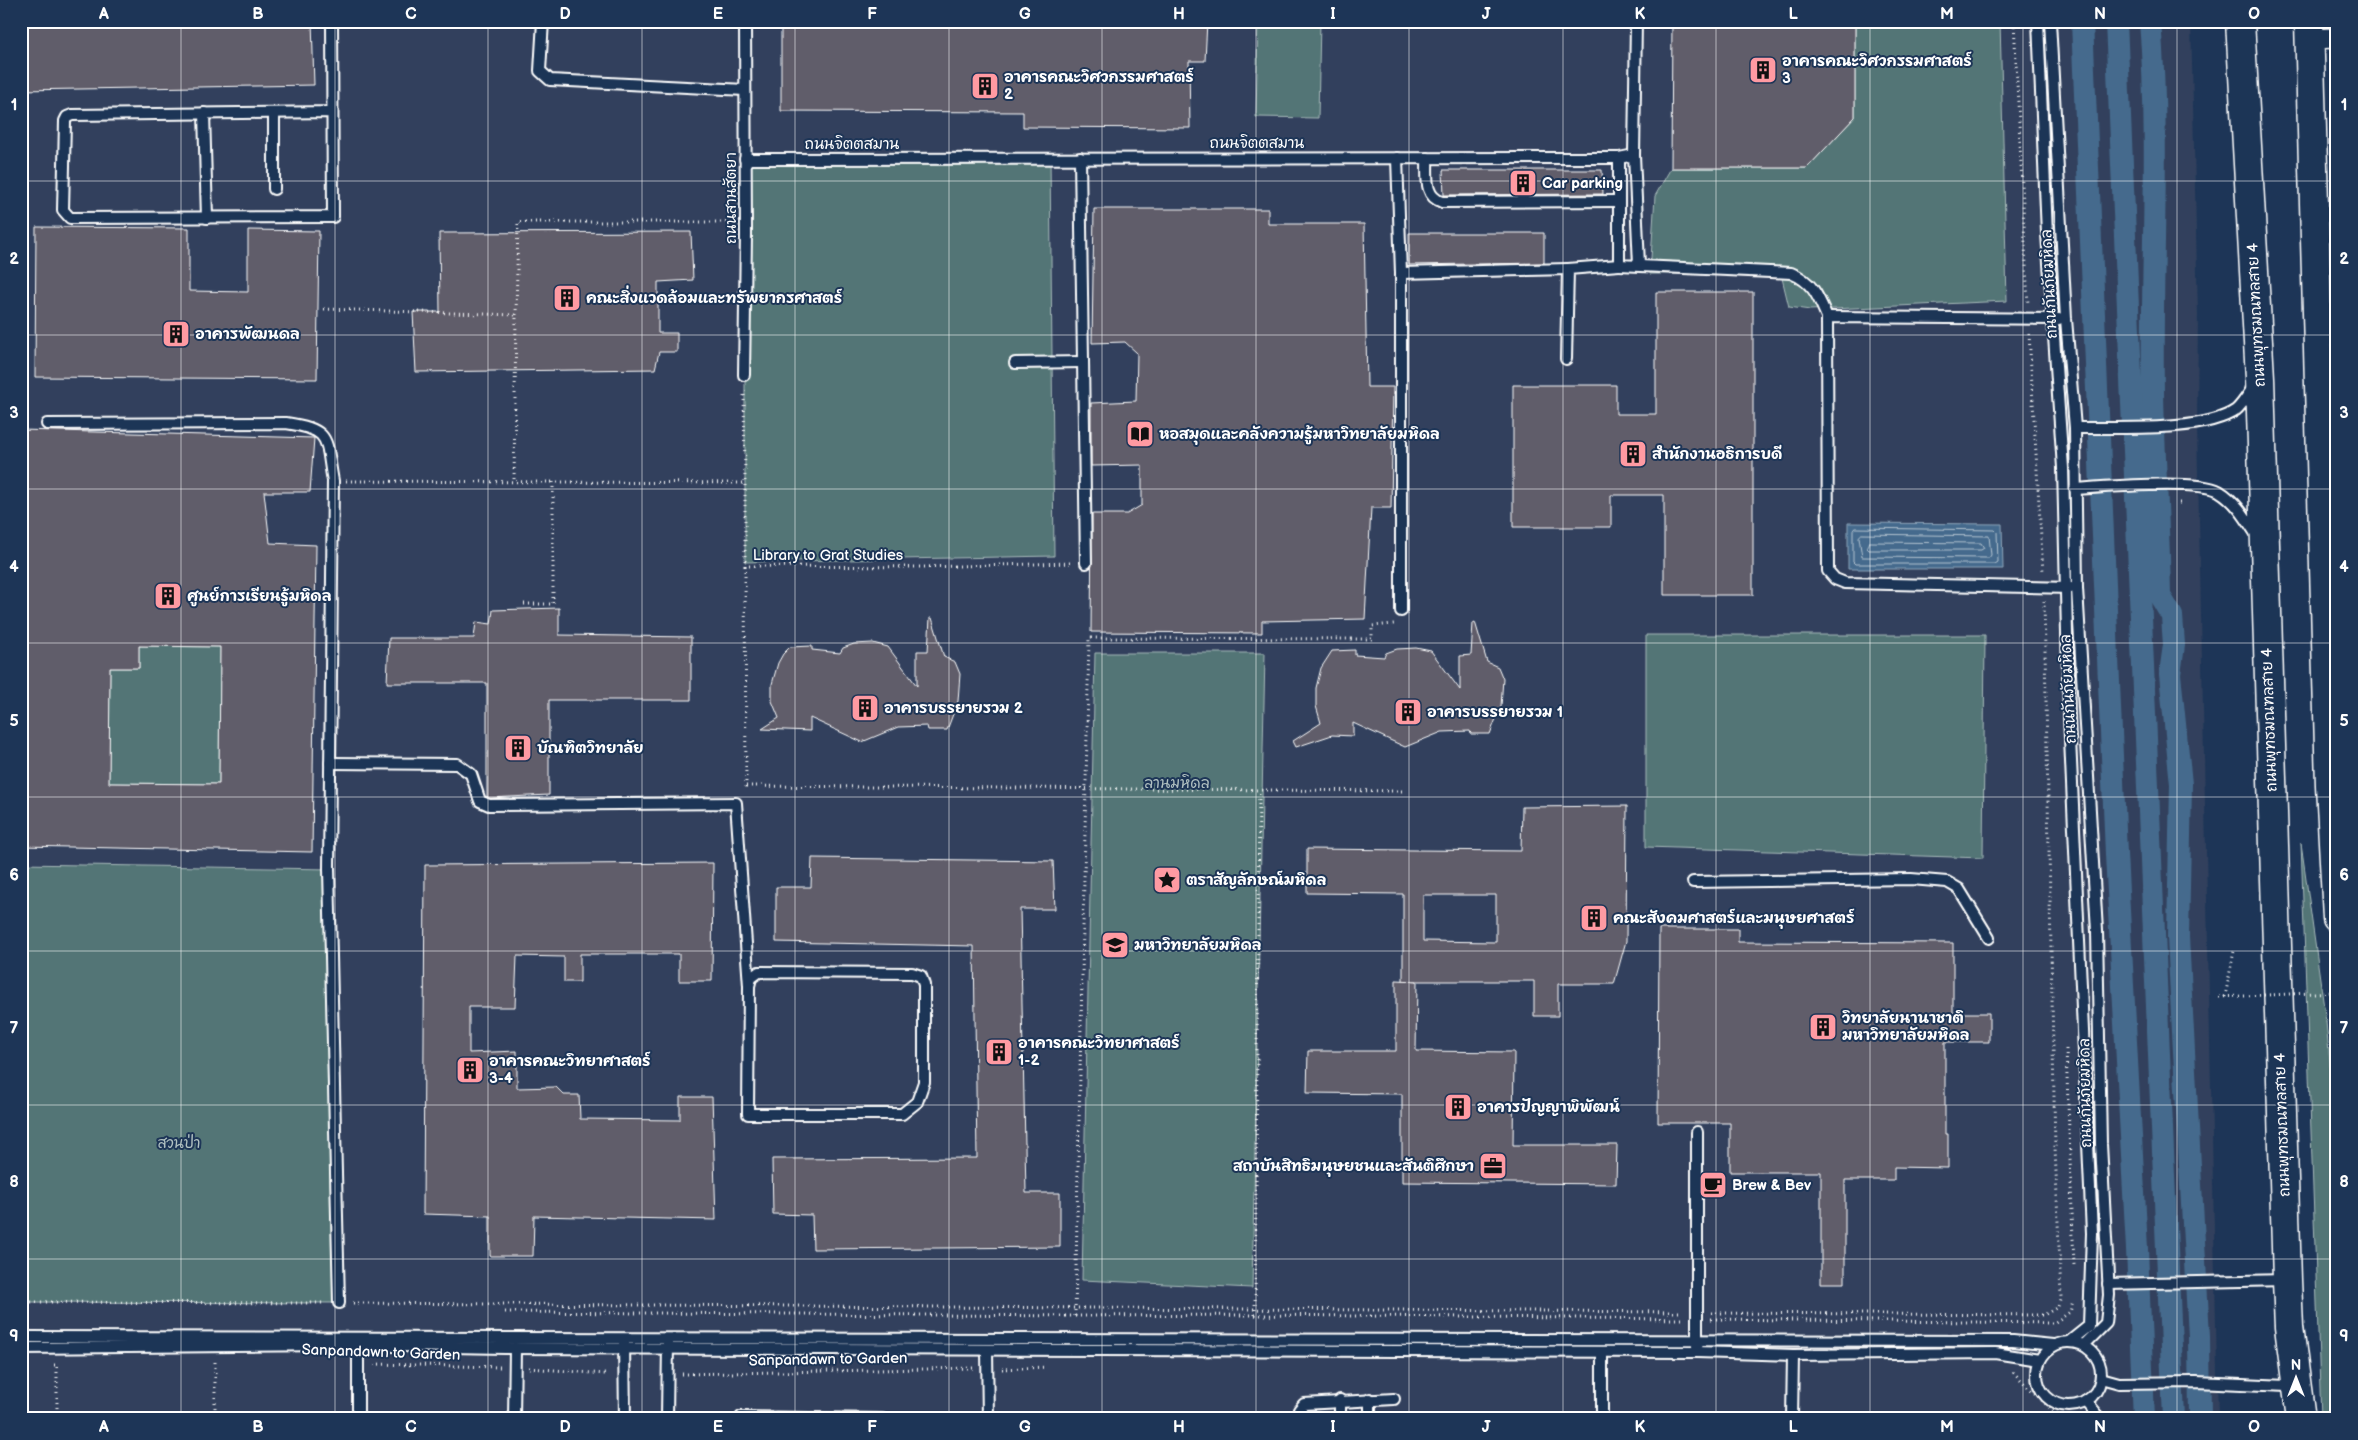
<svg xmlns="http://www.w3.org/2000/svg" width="2358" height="1440" viewBox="0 0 2358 1440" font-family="'Balsamiq Sans','Playpen Sans Thai',sans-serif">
  <rect width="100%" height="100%" fill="#1d3557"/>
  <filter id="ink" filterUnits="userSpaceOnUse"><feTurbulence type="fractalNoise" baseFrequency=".02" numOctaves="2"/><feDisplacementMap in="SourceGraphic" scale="10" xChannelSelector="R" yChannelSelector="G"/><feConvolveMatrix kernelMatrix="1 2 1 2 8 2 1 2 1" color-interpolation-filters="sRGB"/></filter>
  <g filter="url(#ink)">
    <path fill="#31415d" d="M21 21H2191L2198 314 2197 425 2218 1419H21Z"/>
    <g fill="#527576" stroke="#a8baba">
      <path d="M1258 21H1320L1318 118 1256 117Z"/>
      <path d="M1859 21H2000L2007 301 1810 310 1789 307 1781 274H1650L1655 196 1671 168H1807L1855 117V22Z"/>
      <path d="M1050 158 1054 556 745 562V159Z"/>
      <path d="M1646 635H1985L1983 858 1646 847Z"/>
      <path d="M139 646 220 647 219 784 109 783 110 668H139Z"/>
      <path d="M1095 653H1265L1252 1288 1082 1280Z"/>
      <path d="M2301 843 2326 1022 2337 1133V1419H2321Z"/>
      <path d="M21 864 329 869 339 1303 21 1302Z"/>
    </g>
    <path fill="#456b8d" stroke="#8fa6bb" d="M1848 523 2002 524 2003 569H1848Z"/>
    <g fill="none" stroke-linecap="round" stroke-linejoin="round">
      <g stroke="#b5c4d1" stroke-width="1">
        <path d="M1855 528 1995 530 1997 532 1998 562 1995 564H1855L1853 562V531Z"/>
        <path d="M1862 534 1989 536 1991 555 1989 558 1862 557 1859 537Z"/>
        <path d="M1869 542 1981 543 1984 548 1981 550H1869L1867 548Z"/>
      </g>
      <g stroke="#456b8d" stroke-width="22">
        <path d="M2082 21 2116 854 2137 1249 2144 1419"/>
        <path d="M2116 21C2133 487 2158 953 2174 1419"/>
        <path d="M2150 21C2160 144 2151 268 2153 392 2154 460 2159 528 2160 596L2172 616 2174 645 2170 674 2181 784 2178 937 2199 1337 2200 1419"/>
      </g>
    </g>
    <g fill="#605d6b" stroke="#fff" fill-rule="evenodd">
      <path d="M21 21H312L314 85 21 90Z"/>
      <path d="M781 21H1207L1205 61H1189L1190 128 1023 127V112L781 111Z"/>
      <path d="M1672 21H1855V117L1807 168H1671Z"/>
      <path d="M1443 170H1602L1603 194 1444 195Z"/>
      <path d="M1094 209H1268V224H1364L1367 387H1393L1391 508H1371L1365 619 1262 621V633L1091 632 1092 514H1127L1142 505V465L1091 466V403L1136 401 1137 353 1125 342 1092 343Z"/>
      <path d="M36 227 189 228V291L248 292V230L319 231 317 379 35 377Z"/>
      <path d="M691 232 693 280 658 282V333H677V352H659L655 369 416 372 413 312H440L439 233Z"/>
      <path d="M1409 233H1544V263L1409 265Z"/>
      <path d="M1656 292H1753V595H1664V495H1611V527H1513V385H1616V414H1656Z"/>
      <path d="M21 430 314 438 310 492H264L270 543 316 545 312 852 21 846ZM139 646 220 647 219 784 109 783 110 668H139Z"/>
      <path d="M559 608V635L691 637V700H549V795L489 798 487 796V683H387L389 638H474L476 622 491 624 493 610Z"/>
      <path d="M930 618H932L944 657 955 662 960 674 958 701 947 730H928L927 726 898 727 862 742 810 718V731L762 729 779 718 772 701V684L778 663 783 654 790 647 812 646V650L840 653 843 648 854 644 873 643 888 647 917 686V651H928Z"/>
      <path d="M1475 622 1487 662 1498 667 1503 679 1501 706 1490 734H1471L1470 731 1442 732 1405 747 1353 723V736L1332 735 1296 747 1293 741 1321 723 1316 706V688L1321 668 1332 651 1355 650V655L1384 657 1386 653 1397 649 1416 648 1431 651 1460 690V656L1471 655 1473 623Z"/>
      <path d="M1627 806 1626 941 1614 984H1558V1016H1534V981H1403V894L1307 893V849L1521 851 1522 807ZM1423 895H1496V942L1423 941Z"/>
      <path d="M812 858 1053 861 1055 909H1020L1026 1193H1060V1247L813 1249 812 1215 773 1214 772 1159 977 1158 974 946 776 942V887H811Z"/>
      <path d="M713 863 712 981H679V954H580V982H564V957L517 956 515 1007H469V1053L517 1051V1088L556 1087 564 1095H579L580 1119 680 1120V1097H712L716 1220 534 1216 533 1256H490V1216L423 1214 425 865Z"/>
      <path d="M1659 929H1738V942L1953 943V1013H1989V1042H1945V1134H1948V1168L1894 1167V1180H1845V1283H1821V1172H1730V1123H1658Z"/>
      <path d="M1396 980 1417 981 1416 1051 1514 1052 1513 1145H1617L1616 1184 1402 1182V1094L1307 1093 1308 1051H1396Z"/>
    </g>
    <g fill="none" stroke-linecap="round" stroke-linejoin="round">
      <defs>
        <g id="lane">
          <path d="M543 21 540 71 550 80 745 90"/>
          <path d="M1636 21 1634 155 1639 265"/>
          <path d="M2038 21 2047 234 2063 468 2069 716 2092 1233 2089 1326 2069 1342"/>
          <path d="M2050 21 2066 319 2075 428 2077 588 2097 931 2101 1144 2109 1295 2106 1323 2084 1345"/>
          <path d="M332 112 72 115 67 117 65 121 63 210 70 218 333 217 332 21"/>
          <path d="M204 113 207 218"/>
          <path d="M274 113V189"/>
          <path d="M1080 158 1086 563"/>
          <path d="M1397 158 1401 273V611"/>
          <path d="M1427 158C1428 175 1423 196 1442 202L1619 201"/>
          <path d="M1619 158V265L1791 273C1813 282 1818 296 1827 317"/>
          <path d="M745 159 1619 158 1634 155"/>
          <path d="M1401 273 1568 269"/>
          <path d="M2059 319 1827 317 1828 571 1835 579 1845 583 2071 588"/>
          <path d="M1566 359 1568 269 1619 265"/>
          <path d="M1015 363 1083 362"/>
          <path d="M744 375 746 235 745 21"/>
          <path d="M47 424 286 423C333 430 325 439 333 481L329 869 339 1303"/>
          <path d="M2075 428C2116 427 2203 433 2236 410 2243 404 2249 393 2255 385"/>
          <path d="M2075 489C2104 487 2198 479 2219 491 2237 502 2247 520 2258 537"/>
          <path d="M330 763 457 764 471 774 480 801 489 805 736 803 749 986"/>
          <path d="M1693 882 1911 879 1947 882 1959 889 1989 938"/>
          <path d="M759 972 912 973 921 976 924 985V1082L917 1102 902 1114H748L749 986 751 978Z"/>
          <path d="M1697 1132V1346"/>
          <path d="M2108 1284 2286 1280"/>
          <path d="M21 1337 2013 1341 2053 1345"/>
          <circle cx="2069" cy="1374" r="32"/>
          <path d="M624 1342 625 1419"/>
          <path d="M358 1345V1419"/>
          <path d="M21 1348 340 1345 505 1348 1697 1352 1793 1355 1995 1353 2039 1360"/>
          <path d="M987 1350 988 1419"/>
          <path d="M2101 1378 2119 1383 2196 1382 2287 1386"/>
          <path d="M1340 1400V1419"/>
          <path d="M2086 1401 2101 1419"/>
          <path d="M741 1417 882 1419"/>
          <path d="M514 1419 515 1348"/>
          <path d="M667 1419 668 1342"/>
          <path d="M1299 1419V1410L1304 1404 1394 1399"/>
          <path d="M1370 1419V1399"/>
          <path d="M1602 1419V1352"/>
          <path d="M1792 1419 1793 1355"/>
        </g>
        <path id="street" d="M2309 39 2337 38"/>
        <g id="secondary">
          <path d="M2240 21 2260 378 2287 1280 2289 1327 2301 1419"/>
          <path d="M2309 21 2330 785 2337 918"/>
        </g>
      </defs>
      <use href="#lane" stroke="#fff" stroke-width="14"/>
      <use href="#street" stroke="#fff" stroke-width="22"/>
      <use href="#secondary" stroke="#fff" stroke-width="31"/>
      <g stroke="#fff" stroke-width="3" stroke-dasharray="1 4" stroke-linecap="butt">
        <path d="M2014 21 2028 305"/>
        <path d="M324 309 516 315 514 482"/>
        <path d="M516 315 518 222H731"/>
        <path d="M2029 334 2043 572"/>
        <path d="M744 390 745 483"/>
        <path d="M346 481 553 482"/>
        <path d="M2179 503H2184"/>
        <path d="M745 566 746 786 1403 791"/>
        <path d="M524 604H553V482L745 483V566L922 567 1071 563"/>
        <path d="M2225 997 2234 951"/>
        <path d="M2066 1049 2074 1265"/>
        <path d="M21 1302 325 1303"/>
        <path d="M353 1303 1682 1312"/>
        <path d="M505 1312 1075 1316 1089 638 1372 639V626L1394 624"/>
        <path d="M1711 1313 2044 1315 2058 1307 2061 1297 2055 1147 2044 601"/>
        <path d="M1255 1315 1682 1319"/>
        <path d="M1075 1316 1255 1315 1259 790"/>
        <path d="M1711 1319 2054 1323 2070 1312 2073 1301"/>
        <path d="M215 1362V1419"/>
        <path d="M374 1364 500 1367"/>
        <path d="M54 1365H57V1419"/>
        <path d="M529 1368 605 1374"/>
        <path d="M1002 1369 1046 1367"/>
        <path d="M2013 1372 2061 1419"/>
        <path d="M682 1374 973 1368"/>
      </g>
      <use href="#lane" stroke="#1d3557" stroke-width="10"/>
      <use href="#street" stroke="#1d3557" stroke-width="19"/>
      <use href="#secondary" stroke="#1d3557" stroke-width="28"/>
      <path stroke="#fff" stroke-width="3" stroke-dasharray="1 4" stroke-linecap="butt" d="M2219 997 2337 992"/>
    </g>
  </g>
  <path fill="none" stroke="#fff" stroke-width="1" stroke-opacity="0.55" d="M181 21V1419M335 21V1419M488 21V1419M642 21V1419M795 21V1419M949 21V1419M1102 21V1419M1256 21V1419M1409 21V1419M1563 21V1419M1716 21V1419M1870 21V1419M2023 21V1419M2177 21V1419M21 181H2337M21 335H2337M21 489H2337M21 643H2337M21 797H2337M21 951H2337M21 1105H2337M21 1259H2337"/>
  <defs>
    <symbol id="building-square" viewBox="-11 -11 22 22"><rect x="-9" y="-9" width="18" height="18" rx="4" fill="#ff9aa2" stroke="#1d3557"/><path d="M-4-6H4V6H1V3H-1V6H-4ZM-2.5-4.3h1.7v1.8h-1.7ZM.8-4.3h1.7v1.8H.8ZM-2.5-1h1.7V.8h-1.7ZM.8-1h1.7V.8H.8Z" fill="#111"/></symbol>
    <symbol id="library-square" viewBox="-11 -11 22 22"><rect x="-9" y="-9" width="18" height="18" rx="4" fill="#ff9aa2" stroke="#1d3557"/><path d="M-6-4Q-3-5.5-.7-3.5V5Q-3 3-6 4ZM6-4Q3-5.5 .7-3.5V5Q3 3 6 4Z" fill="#111"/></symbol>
    <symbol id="sight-square" viewBox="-11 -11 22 22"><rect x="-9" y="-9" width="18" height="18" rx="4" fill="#ff9aa2" stroke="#1d3557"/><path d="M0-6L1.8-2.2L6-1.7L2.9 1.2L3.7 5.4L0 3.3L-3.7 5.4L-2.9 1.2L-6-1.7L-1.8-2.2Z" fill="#111"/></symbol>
    <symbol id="university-square" viewBox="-11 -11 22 22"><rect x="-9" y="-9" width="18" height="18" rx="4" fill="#ff9aa2" stroke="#1d3557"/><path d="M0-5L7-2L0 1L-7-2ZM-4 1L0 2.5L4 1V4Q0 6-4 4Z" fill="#111"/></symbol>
    <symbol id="office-square" viewBox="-11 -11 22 22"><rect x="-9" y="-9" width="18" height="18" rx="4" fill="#ff9aa2" stroke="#1d3557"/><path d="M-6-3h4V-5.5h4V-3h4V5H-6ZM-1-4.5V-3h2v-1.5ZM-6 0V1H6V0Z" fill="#111"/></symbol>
    <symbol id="cafe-square" viewBox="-11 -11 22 22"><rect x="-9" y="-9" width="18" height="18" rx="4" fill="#ff9aa2" stroke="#1d3557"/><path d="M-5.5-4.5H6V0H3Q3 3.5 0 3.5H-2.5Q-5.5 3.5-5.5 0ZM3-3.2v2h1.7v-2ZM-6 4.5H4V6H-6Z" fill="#111"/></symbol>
  </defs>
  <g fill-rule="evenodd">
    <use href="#building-square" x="1747" y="54" width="32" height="32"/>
    <use href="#building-square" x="969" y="70" width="32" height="32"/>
    <use href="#building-square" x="1507" y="167" width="32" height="32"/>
    <use href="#building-square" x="551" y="282" width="32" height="32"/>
    <use href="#building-square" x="160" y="318" width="32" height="32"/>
    <use href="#library-square" x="1124" y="418" width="32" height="32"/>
    <use href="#building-square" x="1617" y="438" width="32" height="32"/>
    <use href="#building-square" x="152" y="580" width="32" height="32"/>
    <use href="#building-square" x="849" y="692" width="32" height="32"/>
    <use href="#building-square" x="1392" y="696" width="32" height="32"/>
    <use href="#building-square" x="502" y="732" width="32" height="32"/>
    <use href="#sight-square" x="1151" y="864" width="32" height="32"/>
    <use href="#building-square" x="1578" y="902" width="32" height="32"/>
    <use href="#university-square" x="1099" y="929" width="32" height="32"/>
    <use href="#building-square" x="1807" y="1011" width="32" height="32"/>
    <use href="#building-square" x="983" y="1036" width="32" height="32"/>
    <use href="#building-square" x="454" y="1054" width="32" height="32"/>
    <use href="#building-square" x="1442" y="1091" width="32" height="32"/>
    <use href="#office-square" x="1477" y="1150" width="32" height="32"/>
    <use href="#cafe-square" x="1697" y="1169" width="32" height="32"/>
  </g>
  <g text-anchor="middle" stroke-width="4" stroke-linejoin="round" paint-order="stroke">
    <g font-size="15" font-weight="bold" fill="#fff" stroke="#1d3557" text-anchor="start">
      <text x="1782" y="66">อาคารคณะวิศวกรรมศาสตร์<tspan x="1782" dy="17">3</tspan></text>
      <text x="1004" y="82">อาคารคณะวิศวกรรมศาสตร์<tspan x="1004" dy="17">2</tspan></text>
      <text x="1542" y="188">Car parking</text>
      <text x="586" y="303">คณะสิ่งแวดล้อมและทรัพยากรศาสตร์</text>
      <text x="195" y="339">อาคารพัฒนดล</text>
      <text x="1159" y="439">หอสมุดและคลังความรู้มหาวิทยาลัยมหิดล</text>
      <text x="1652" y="459">สำนักงานอธิการบดี</text>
      <text x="187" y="601">ศูนย์การเรียนรู้มหิดล</text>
      <text x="884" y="713">อาคารบรรยายรวม 2</text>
      <text x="1427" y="717">อาคารบรรยายรวม 1</text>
      <text x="537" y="753">บัณฑิตวิทยาลัย</text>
      <text x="1186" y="885">ตราสัญลักษณ์มหิดล</text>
      <text x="1613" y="923">คณะสังคมศาสตร์และมนุษยศาสตร์</text>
      <text x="1134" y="950">มหาวิทยาลัยมหิดล</text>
      <text x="1842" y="1023">วิทยาลัยนานาชาติ<tspan x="1842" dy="17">มหาวิทยาลัยมหิดล</tspan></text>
      <text x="1018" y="1048">อาคารคณะวิทยาศาสตร์<tspan x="1018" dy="17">1-2</tspan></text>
      <text x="489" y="1066">อาคารคณะวิทยาศาสตร์<tspan x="489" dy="17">3-4</tspan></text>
      <text x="1477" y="1112">อาคารปัญญาพิพัฒน์</text>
      <text x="1474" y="1171" text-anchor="end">สถาบันสิทธิมนุษยชนและสันติศึกษา</text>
      <text x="1732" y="1190">Brew &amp; Bev</text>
    </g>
    <g font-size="15" fill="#fff" stroke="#1d3557">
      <text x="1257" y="148">ถนนจิตตสมาน</text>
      <text x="852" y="149">ถนนจิตตสมาน</text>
      <text transform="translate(731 198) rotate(-90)" y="5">ถนนสานสัตยา</text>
      <text transform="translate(2049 284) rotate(-93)" y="5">ถนนกันภัยมหิดล</text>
      <text transform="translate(2256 315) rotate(-93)" y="5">ถนนพุทธมณฑลสาย 4</text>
      <text x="828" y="560">Library to Grat Studies</text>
      <text transform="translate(2068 689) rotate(-93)" y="5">ถนนกันภัยมหิดล</text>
      <text transform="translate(2269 720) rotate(-92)" y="5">ถนนพุทธมณฑลสาย 4</text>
      <text transform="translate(2085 1093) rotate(-91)" y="5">ถนนกันภัยมหิดล</text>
      <text transform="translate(2282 1125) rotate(-92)" y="5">ถนนพุทธมณฑลสาย 4</text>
      <text transform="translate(381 1352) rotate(2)" y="5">Sanpandawn to Garden</text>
      <text transform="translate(828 1359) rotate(-1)" y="5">Sanpandawn to Garden</text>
    </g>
    <g font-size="15" fill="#b1c1c1" stroke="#1d3557">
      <text x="1177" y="788">ลานมหิดล</text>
      <text x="179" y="1148">สวนป่า</text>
    </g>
  </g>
  <rect width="2358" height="1440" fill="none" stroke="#1d3557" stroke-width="55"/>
  <g transform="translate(2296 1378)" stroke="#1d3557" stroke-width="4" paint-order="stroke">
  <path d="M0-4L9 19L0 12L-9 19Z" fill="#ffffff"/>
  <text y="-8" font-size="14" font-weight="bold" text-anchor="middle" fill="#ffffff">N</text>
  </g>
  <rect x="28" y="28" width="2302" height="1384" fill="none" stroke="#fff" stroke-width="2"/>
  <g font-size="16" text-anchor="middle" font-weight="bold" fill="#fff">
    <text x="104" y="19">A</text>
    <text x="258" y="19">B</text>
    <text x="411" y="19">C</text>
    <text x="565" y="19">D</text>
    <text x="718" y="19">E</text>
    <text x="872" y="19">F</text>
    <text x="1025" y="19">G</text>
    <text x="1179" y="19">H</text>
    <text x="1333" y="19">I</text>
    <text x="1486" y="19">J</text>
    <text x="1640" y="19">K</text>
    <text x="1793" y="19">L</text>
    <text x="1947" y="19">M</text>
    <text x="2100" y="19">N</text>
    <text x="2254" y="19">O</text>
    <text x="14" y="110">1</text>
    <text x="2344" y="110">1</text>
    <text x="14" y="264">2</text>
    <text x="2344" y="264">2</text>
    <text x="14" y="418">3</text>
    <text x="2344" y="418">3</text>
    <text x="14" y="572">4</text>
    <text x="2344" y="572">4</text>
    <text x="14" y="726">5</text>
    <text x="2344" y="726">5</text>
    <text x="14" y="880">6</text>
    <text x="2344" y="880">6</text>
    <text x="14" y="1033">7</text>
    <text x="2344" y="1033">7</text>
    <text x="14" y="1187">8</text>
    <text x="2344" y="1187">8</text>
    <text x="14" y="1341">9</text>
    <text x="2344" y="1341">9</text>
    <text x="104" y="1432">A</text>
    <text x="258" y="1432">B</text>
    <text x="411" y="1432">C</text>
    <text x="565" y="1432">D</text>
    <text x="718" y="1432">E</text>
    <text x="872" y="1432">F</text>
    <text x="1025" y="1432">G</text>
    <text x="1179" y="1432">H</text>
    <text x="1333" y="1432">I</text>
    <text x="1486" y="1432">J</text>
    <text x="1640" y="1432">K</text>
    <text x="1793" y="1432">L</text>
    <text x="1947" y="1432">M</text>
    <text x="2100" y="1432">N</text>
    <text x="2254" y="1432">O</text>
  </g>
</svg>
